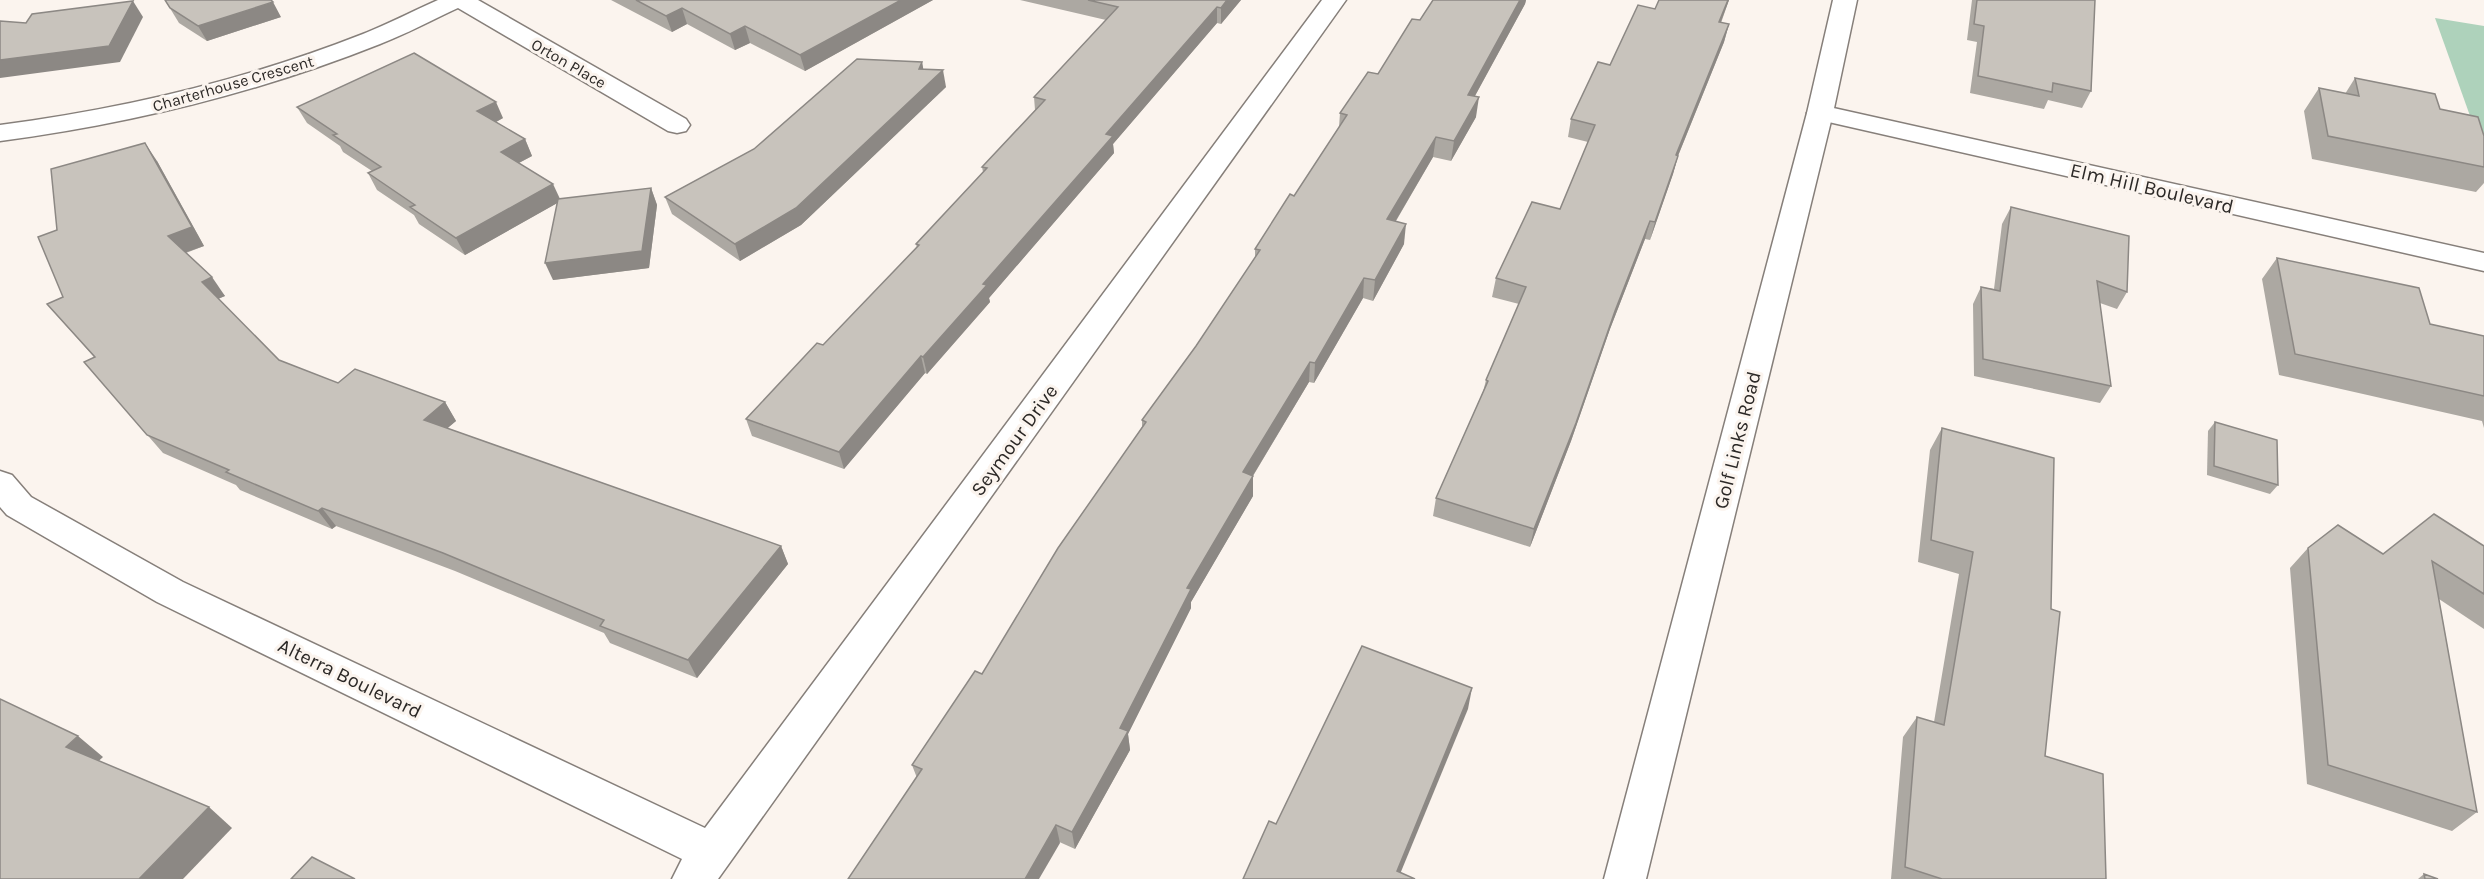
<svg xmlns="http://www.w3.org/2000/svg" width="2484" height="879" viewBox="0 0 2484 879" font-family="Karla,sans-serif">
  <rect width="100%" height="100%" fill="#fbf4ee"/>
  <path fill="#aed2bb" d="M2435 18 2484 26V155Z"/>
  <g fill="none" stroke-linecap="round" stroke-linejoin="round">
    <defs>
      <g id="minor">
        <path d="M438 0H478L686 119 690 125 686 131 677 133 668 131 458 8C432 20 406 34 380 44 257 93 130 124 0 141V125C124 109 246 80 363 34 388 24 413 11 438 0Z"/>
        <path d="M1322 0H1346L718 879H672L682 859 157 602 7 515 0 507V471L12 475 31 497 183 582 705 828Z"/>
        <path d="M1820 105 2484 253V271L1811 118 1807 113 1811 108Z"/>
      </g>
      <path id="secondary" d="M1833 0H1857L1833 113 1646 879H1604L1807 113Z"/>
    </defs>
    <use href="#minor" stroke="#867f7a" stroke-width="3"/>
    <use href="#secondary" stroke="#867f7a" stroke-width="3"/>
    <use href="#minor" fill="#fff" fill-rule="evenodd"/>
    <use href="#secondary" fill="#fff" fill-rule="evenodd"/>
  </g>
  <g fill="#aca8a2">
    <path d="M165 0 281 17 207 41 179 23Z"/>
    <path d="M611 0H933L805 71 750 43 735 50 687 24 672 32Z"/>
    <path d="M1020 0H1241L1221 24 1217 23 1113 144 1114 153 989 298 990 302 927 374 925 373 844 469 752 436 746 419 823 345 917 248 916 244 983 172 982 167 1035 110 1034 97 1106 20Z"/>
    <path d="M1433 0H1526L1525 4 1475 96 1476 117 1451 161 1433 157 1396 221 1404 244 1373 301 1363 298 1314 383 1309 382 1253 476V496L1191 602V608L1128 734 1130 750 1075 849 917 778 912 765 982 674 1142 427V420L1196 346 1255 258V249L1294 196 1339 127 1340 113 1378 74 1420 20Z"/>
    <path d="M1659 0H1729L1721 23 1729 24 1724 42 1678 156 1673 174 1650 240 1645 239 1610 329 1571 441 1530 547 1433 516 1436 498 1483 392 1486 380 1519 304 1492 297 1496 278 1560 209 1588 142 1568 137 1571 119 1610 65 1655 9Z"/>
    <path d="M1972 0H2095L2091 91 2082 108 2048 100 2044 109 1970 93 1977 42 1967 40Z"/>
    <path d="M922 62 923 69 946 87 801 225 740 261 672 214 665 197 754 149Z"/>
    <path d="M2355 78 2440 109 2484 136V183L2476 192 2312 159 2304 111 2319 88 2345 94Z"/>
    <path d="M297 107 503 118 496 122 525 139 532 156 519 163 560 199 651 188 657 205 649 268 553 280 557 203 465 255 419 224 414 215 377 190 368 173 372 171 343 152 340 146 307 123Z"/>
    <path d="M157 161 204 246 186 253 225 296 218 299 279 360 338 383 445 402 456 421 447 428 781 546 788 564 697 678 610 643 604 633 455 571 336 526 332 529 240 490 236 485 163 453 84 362 94 357 47 304 63 297Z"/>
    <path d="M2011 207 2127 292 2117 309 2100 303 2111 386 2100 403 1974 376 1973 304 1981 287 1994 289 2002 224Z"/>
    <path d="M2277 258 2430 324 2484 336V428L2482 421 2279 375 2262 279Z"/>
    <path d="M2215 422 2278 485 2270 494 2207 475 2208 431Z"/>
    <path d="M1942 428 2045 756 2106 879H1891L1903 737 1917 717 1934 722 1959 574 1918 562 1930 450Z"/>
    <path d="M2484 546V629L2439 599 2477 812 2452 831 2307 784 2290 568 2308 548 2383 554Z"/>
    <path d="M2424 874 2438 879H2418Z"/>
  </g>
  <g fill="#8c8884">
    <path d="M901 0H933L805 71 800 55Z"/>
    <path d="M1227 0H1241L1221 24V8Z"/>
    <path d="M1520 0H1526L1525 4 1465 114 1468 95Z"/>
    <path d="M1728 0H1729L1714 40 1719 22Z"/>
    <path d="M133 1 143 17 120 62 0 78V60Z"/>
    <path d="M273 2 281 17 207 41 198 26Z"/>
    <path d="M1217 7V23L1113 144 1114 153 989 298 990 302 927 374 923 357 1106 134Z"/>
    <path d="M682 8 687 24 672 32 666 16Z"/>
    <path d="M1729 24 1724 42 1671 173 1676 155Z"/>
    <path d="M745 26 750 43 735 50 730 34Z"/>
    <path d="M922 62 925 78 919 69Z"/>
    <path d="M943 70 946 87 801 225 740 261 735 244Z"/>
    <path d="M1479 97 1476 117 1451 161 1454 141Z"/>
    <path d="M496 102 503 118 485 128 477 111Z"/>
    <path d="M1436 137 1433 157 1385 239 1387 219Z"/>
    <path d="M525 139 532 156 509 168 501 152Z"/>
    <path d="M145 143 157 161 204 246 181 254 168 236Z"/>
    <path d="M1678 156 1673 174 1650 240 1655 222Z"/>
    <path d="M553 184 561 201 465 255 456 238Z"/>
    <path d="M651 188 657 205 649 268 553 280 545 263Z"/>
    <path d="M1650 221 1645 239 1610 329 1571 441 1530 547 1534 529 1615 311Z"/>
    <path d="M1406 224 1404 244 1373 301 1375 280Z"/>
    <path d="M212 277 225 296 215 300 202 282Z"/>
    <path d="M1364 278 1363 298 1314 383 1315 363Z"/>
    <path d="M921 356 925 373 844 469 839 452Z"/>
    <path d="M1310 362 1309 382 1243 492V472Z"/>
    <path d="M445 402 456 421 436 438 424 420Z"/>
    <path d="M1253 476V496L1191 602V608L1128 734 1130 750 1075 849 1072 832 1120 728 1187 588Z"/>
    <path d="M322 508 336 526 332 529 318 511Z"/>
    <path d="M781 546 788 564 697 678 688 660Z"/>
    <path d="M1472 688 1468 709 1398 879 1397 871Z"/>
    <path d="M78 736 103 757 91 768 66 747Z"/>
    <path d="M209 807 232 828 183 879H139Z"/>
    <path d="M1056 825 1060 843 1039 879H1025Z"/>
  </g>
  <g fill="#c8c3bc" stroke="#8c8884" stroke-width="1.5">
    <path d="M165 0H271L273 2 198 26 170 8Z"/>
    <path d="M636 0H901L800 55 745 26 730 34 682 8 666 16Z"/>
    <path d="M1088 0H1227L1221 8 1217 7 1106 134 1113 136 983 284 987 285 923 357 921 356 839 452 746 419 817 343 823 345 919 245 916 244 987 168 982 167 1045 100 1034 97 1118 7Z"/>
    <path d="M1433 0H1520L1468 95 1479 97 1454 141 1436 137 1387 219 1406 224 1375 280 1364 278 1315 363 1310 362 1243 472 1253 476 1187 588 1191 589 1120 728 1128 731 1072 832 1056 825 1025 879H848L922 769 912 765 975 671 982 674 1058 548 1146 422 1142 420 1196 346 1260 250 1255 249 1290 194 1294 196 1347 115 1340 113 1368 72 1378 74 1412 19 1420 20Z"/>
    <path d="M1659 0H1728L1719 22 1729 24 1676 155 1678 156 1655 222 1650 221 1615 311 1576 423 1534 529 1436 498 1488 381 1486 380 1526 287 1496 278 1532 202 1560 209 1595 125 1571 119 1598 62 1610 65 1638 5 1655 9Z"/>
    <path d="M1977 0H2095L2091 91 2053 83 2052 92 1978 76 1984 26 1974 24Z"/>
    <path d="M133 1 109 46 0 60V21L26 23 32 14Z"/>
    <path d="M414 53 496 102 477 111 525 139 501 152 553 184 456 238 410 207 415 205 368 173 381 167 333 135 337 134 297 107Z"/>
    <path d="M857 59 922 62 919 69 943 70 796 208 735 244 665 197 754 149Z"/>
    <path d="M2355 78 2435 94 2440 109 2478 117 2484 136V167L2328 136 2319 88 2359 96Z"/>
    <path d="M145 143 192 227 168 236 212 277 202 282 279 360 338 383 355 369 445 402 424 420 781 546 688 660 600 626 604 620 443 553 322 508 318 511 226 472 229 470 147 435 84 362 95 357 47 304 63 297 38 237 57 230 51 169Z"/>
    <path d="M651 188 642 251 545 263 558 199Z"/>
    <path d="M2011 207 2129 236 2127 292 2097 281 2111 386 1983 359 1981 287 2000 291Z"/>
    <path d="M2277 258 2419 288 2430 324 2484 336V396L2295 354Z"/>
    <path d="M2215 422 2277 440 2278 485 2214 466Z"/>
    <path d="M1942 428 2054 458 2051 609 2060 612 2045 756 2103 774 2106 879H1942L1905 867 1917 717 1944 725 1973 552 1931 540Z"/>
    <path d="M2434 514 2484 546V594L2432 561 2477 812 2328 765 2308 548 2338 525 2383 554Z"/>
    <path d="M1362 646 1472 688 1397 871 1415 879H1243L1269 821 1276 824Z"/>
    <path d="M0 699 78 736 66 747 209 807 139 879H0Z"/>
    <path d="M312 857 355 879H291Z"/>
    <path d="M2424 874 2438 879H2425Z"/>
  </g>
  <g text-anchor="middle" stroke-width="6" stroke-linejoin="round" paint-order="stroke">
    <g font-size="16" fill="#2b2826" stroke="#fbf4ee">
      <text transform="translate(569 63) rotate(30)" y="6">Orton Place</text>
      <text transform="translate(233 83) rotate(-16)" y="6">Charterhouse Crescent</text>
    </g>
    <g font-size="20" fill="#2b2826" stroke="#fbf4ee">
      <text transform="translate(2152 188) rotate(13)" y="7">Elm Hill Boulevard</text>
      <text transform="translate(1014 440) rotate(-54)" y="7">Seymour Drive</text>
      <text transform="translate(1737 440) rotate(-76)" y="7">Golf Links Road</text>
      <text transform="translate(350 678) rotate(26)" y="7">Alterra Boulevard</text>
    </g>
  </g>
</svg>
